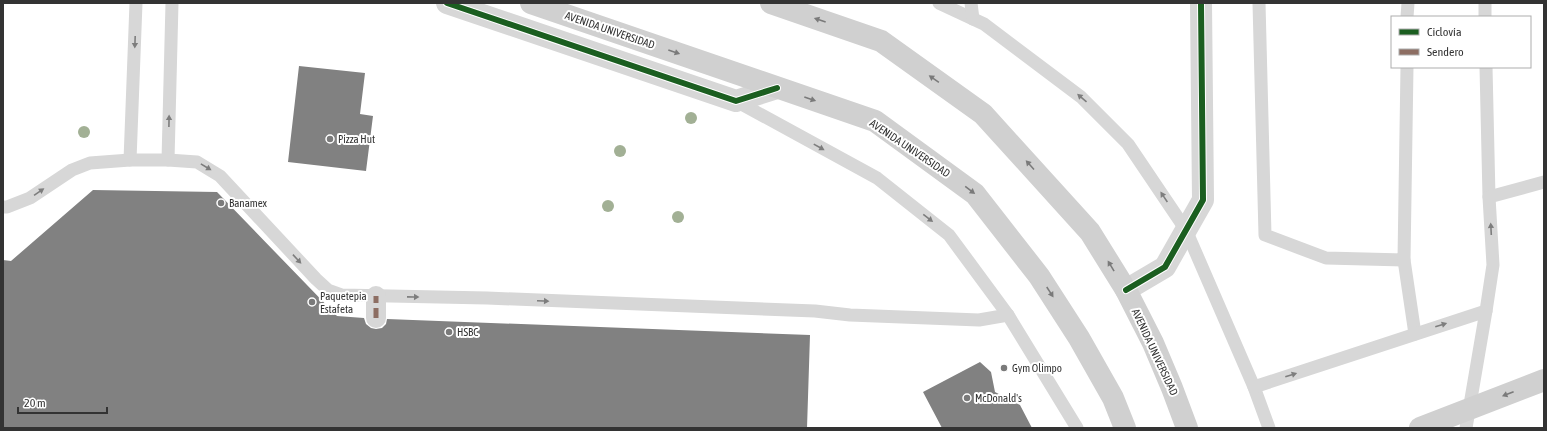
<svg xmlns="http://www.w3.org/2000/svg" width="1547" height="431" viewBox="0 0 1547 431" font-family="'Asap Condensed',sans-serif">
  <rect width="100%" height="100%" fill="#fff"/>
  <g fill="#818181">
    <path d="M299 66 365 73 360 114 373 116 366 171 288 162Z"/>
    <path d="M93 190 217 192 337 316 364 318 366 324 371 328 376 329 382 328 386 324 387 319 810 335 807 428H3V260L11 261Z"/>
    <path d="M980 362 991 372 995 392 1020 405 1032 428H942L923 392Z"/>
  </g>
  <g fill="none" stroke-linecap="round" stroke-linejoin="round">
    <g stroke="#d7d7d7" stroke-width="13">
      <path d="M939 3 984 24 1081 97 1128 144 1186 230 1254 387 1269 428"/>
      <path d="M971 3 973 19"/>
      <path d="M1259 3 1265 235 1326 258 1404 260 1407 67"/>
      <path d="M1485 3V17"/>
      <path d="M1407 17 1408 3"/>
      <path d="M1486 67 1489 197"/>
      <path d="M736 101 877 178 949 235 1008 315"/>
      <path d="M130 160 136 3"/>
      <path d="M168 160 172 3"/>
      <path d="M3 207H7L30 198 72 170 90 163 130 160H168L197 162 220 176 316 279 328 290 342 295 487 298 815 311 850 315 979 320 1008 315 1077 428"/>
      <path d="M1404 260 1415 334"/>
      <path d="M1254 387 1486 311 1493 265 1489 197 1544 182"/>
      <path d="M1466 428 1486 311"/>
    </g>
    <path stroke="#d7d7d7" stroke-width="20" d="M376 318V296"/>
    <g stroke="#d7d7d7" stroke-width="22">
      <path d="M447 3 736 101 777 88"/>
      <path d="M1126 290 1165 267 1203 200 1201 3"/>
    </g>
    <g stroke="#d0d0d0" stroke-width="22">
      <path d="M531 3 875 121 975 194 1039 276 1079 338 1113 398 1125 428"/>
      <path d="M771 3 881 41 983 114 1090 232 1126 290 1153 343 1172 388 1187 428"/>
      <path d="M1420 428 1544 380"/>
    </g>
    <path stroke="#8d6e63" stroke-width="5" stroke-dasharray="10 5" stroke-linecap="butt" d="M376 318V296"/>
    <defs>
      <g id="cycleway">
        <path d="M447 3 736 101 777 88"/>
        <path d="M1126 290 1165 267 1203 200 1201 3"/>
      </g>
    </defs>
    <use href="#cycleway" stroke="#fff" stroke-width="8"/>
    <use href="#cycleway" stroke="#1b5e20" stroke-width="6"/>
  </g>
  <g fill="#a2b095">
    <circle cx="691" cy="118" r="6"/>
    <circle cx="84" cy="132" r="6"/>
    <circle cx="620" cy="151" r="6"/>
    <circle cx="608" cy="206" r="6"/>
    <circle cx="678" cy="217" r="6"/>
  </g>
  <defs><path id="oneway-solid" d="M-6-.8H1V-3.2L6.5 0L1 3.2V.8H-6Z"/></defs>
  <g fill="#7a7a7a">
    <use href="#oneway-solid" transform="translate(820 20) rotate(-161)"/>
    <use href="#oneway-solid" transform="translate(674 52) rotate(19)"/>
    <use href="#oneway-solid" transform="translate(934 79) rotate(-145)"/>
    <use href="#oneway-solid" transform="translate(810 99) rotate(19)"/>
    <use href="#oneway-solid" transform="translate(1030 165) rotate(-132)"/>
    <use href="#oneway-solid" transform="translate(970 190) rotate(37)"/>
    <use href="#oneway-solid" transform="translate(1111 266) rotate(-121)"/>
    <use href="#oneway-solid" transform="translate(1050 292) rotate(57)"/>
    <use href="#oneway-solid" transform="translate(1508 394) rotate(159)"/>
  </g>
  <g fill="#7d7d7d">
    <use href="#oneway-solid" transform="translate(135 42) rotate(92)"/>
    <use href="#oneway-solid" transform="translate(1082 98) rotate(-139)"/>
    <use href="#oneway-solid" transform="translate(169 121) rotate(-89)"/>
    <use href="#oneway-solid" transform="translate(819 147) rotate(29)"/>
    <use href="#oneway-solid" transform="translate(206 167) rotate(31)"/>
    <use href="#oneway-solid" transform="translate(39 192) rotate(-34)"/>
    <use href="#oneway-solid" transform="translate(1164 197) rotate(-124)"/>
    <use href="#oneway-solid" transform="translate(928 218) rotate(38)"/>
    <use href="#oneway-solid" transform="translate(1491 229) rotate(-93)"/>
    <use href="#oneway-solid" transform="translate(297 259) rotate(47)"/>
    <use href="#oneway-solid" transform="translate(413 297) rotate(1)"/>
    <use href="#oneway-solid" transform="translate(543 301) rotate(2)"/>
    <use href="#oneway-solid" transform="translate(1441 325) rotate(-17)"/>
    <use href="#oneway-solid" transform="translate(1291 375) rotate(-18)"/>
  </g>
  <g fill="#7a7a7a" stroke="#fff" stroke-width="1.5">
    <circle cx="330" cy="139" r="4"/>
    <circle cx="221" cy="203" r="4"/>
    <circle cx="312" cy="302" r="4"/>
    <circle cx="449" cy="332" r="4"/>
    <circle cx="1004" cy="368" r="4"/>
    <circle cx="967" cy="398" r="4"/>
  </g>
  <g text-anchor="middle" stroke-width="4" stroke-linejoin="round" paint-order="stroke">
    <g font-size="11" fill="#333" stroke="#fff">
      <text transform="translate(610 30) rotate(19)" y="4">AVENIDA UNIVERSIDAD</text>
      <text transform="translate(910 148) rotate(34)" y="4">AVENIDA UNIVERSIDAD</text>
      <text transform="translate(1155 352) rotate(65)" y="4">AVENIDA UNIVERSIDAD</text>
    </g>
    <g font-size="11" fill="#333" stroke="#fff" text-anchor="start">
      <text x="338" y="143">Pizza Hut</text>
      <text x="229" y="207">Banamex</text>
      <text x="320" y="300">Paquetepia<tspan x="320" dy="13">Estafeta</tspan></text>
      <text x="457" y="336">HSBC</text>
      <text x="1012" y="372">Gym Olimpo</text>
      <text x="975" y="402">McDonald's</text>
    </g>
  </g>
  <rect width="1547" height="431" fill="none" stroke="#333333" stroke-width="8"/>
  <rect x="1391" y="16" width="140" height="52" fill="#ffffff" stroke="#adadad"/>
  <rect x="1399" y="29" width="20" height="6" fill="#1b5e20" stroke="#adadad"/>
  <text x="1427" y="36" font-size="12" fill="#333333">Ciclovía</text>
  <rect x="1399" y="49" width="20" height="6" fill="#8d6e63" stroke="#adadad"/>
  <text x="1427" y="56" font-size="12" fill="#333333">Sendero</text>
  <path d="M18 407v6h89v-6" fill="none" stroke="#333333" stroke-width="2"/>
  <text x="24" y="407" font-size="12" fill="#333333" stroke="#ffffff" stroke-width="3" paint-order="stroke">20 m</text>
</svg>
